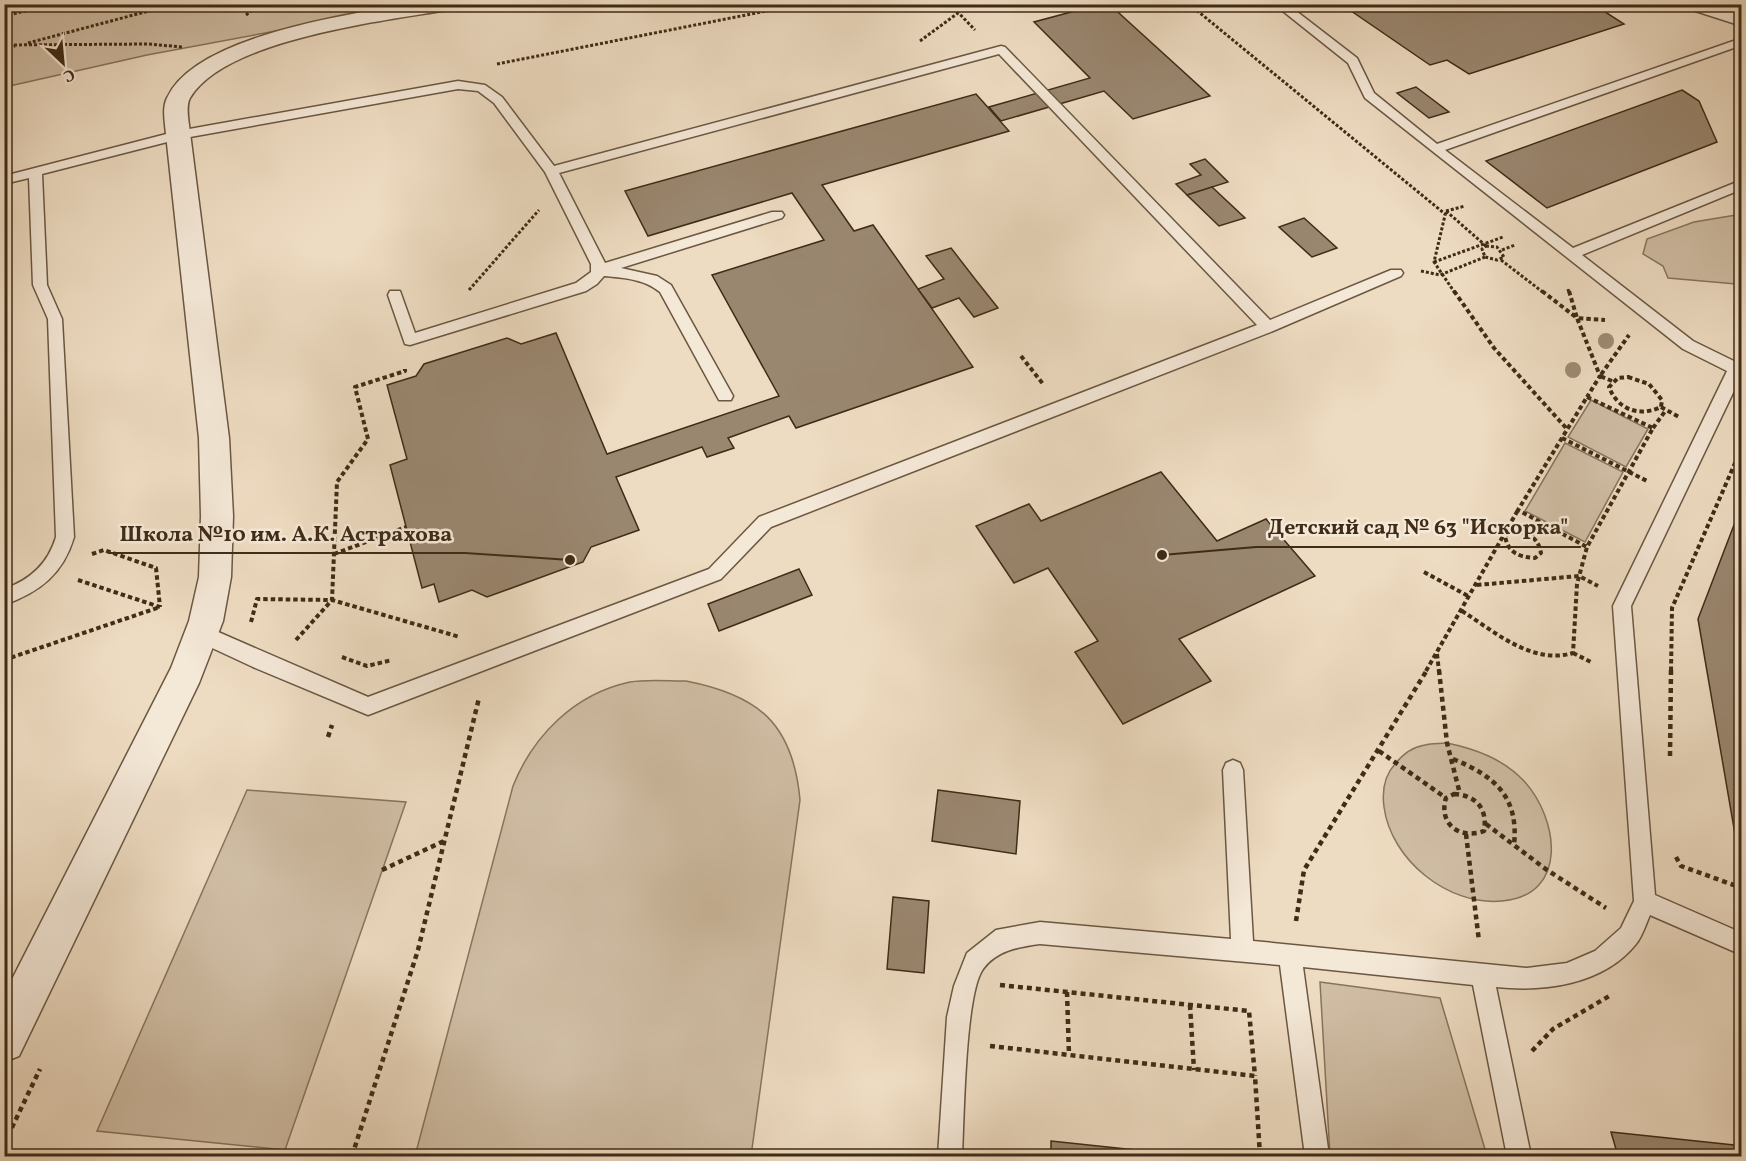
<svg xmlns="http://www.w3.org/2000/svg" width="1746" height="1161" viewBox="0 0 1746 1161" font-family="Vollkorn,serif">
  <rect width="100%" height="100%" fill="#eedcc2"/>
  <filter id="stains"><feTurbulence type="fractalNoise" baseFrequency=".00333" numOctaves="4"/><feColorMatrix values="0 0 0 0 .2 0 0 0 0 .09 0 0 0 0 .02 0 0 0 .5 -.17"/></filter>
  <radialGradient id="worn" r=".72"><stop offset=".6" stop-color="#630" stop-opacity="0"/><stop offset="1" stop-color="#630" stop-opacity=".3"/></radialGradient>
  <g fill="#d0bea5" stroke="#88745e" stroke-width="1.5">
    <path d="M4 5H416L147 55 5 87Z"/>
    <path d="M1736 215H1742L1741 275 1736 284 1668 278 1663 266 1643 254 1647 239 1694 222Z"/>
    <path d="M1591 400 1648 429 1626 467 1568 437Z"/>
    <path d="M1565 443 1623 472 1585 542 1525 511Z"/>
    <path d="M686 681C758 695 793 723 800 800L751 1156H415L513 786C533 736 574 694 630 682 647 679 668 681 686 681Z"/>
    <path d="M1447 743C1476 749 1503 759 1524 781 1558 818 1570 895 1502 901 1448 906 1391 860 1384 807 1382 792 1384 776 1395 764 1402 755 1413 747 1425 745 1432 743 1440 744 1447 743Z"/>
    <path d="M247 790 406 802 285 1150 97 1131Z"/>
    <path d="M1320 982 1440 998 1487 1156H1330Z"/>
  </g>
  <g fill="#9a8770" stroke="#3f2b17" stroke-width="1.5">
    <path d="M1101 4H1109L1210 96 1133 119 1104 91 1001 121 989 107 1090 78 1034 22Z"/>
    <path d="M1341 4H1593L1624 24 1469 74 1447 60 1430 65Z"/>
    <path d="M1416 87 1449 112 1429 118 1397 93Z"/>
    <path d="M1682 90 1699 101 1717 142 1547 208 1486 161Z"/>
    <path d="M976 94 1009 131 822 185 854 231 873 225 973 367 796 428 789 416 728 438 734 448 707 457 702 447 616 477 639 530 591 547 583 562 487 597 472 590 439 602 434 584 422 588 390 465 407 459 387 385 416 376 424 364 507 338 521 344 556 333 607 454 779 396 712 275 824 240 792 193 648 236 625 191Z"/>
    <path d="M1205 159 1228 182 1187 195 1176 184 1201 175 1190 164Z"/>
    <path d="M1212 187 1245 218 1219 226 1187 195Z"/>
    <path d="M1304 218 1337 248 1312 257 1279 227Z"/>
    <path d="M951 248 975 279 998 308 974 317 959 298 932 308 918 289 944 279 926 256Z"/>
    <path d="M1161 472 1217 541 1266 519 1315 576 1179 639 1211 681 1123 724 1075 652 1098 641 1048 568 1014 583 976 526 1029 504 1041 521Z"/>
    <path d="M1742 504V875L1698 619Z"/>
    <path d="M799 569 812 595 719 631 708 604Z"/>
    <path d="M938 790 1020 801 1016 854 932 841Z"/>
    <path d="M893 897 929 901 924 973 887 969Z"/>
    <path d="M1611 1132 1734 1145 1738 1156H1618Z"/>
    <path d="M1051 1141 1173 1154V1156H1051Z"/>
  </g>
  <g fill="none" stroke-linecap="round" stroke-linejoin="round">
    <defs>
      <g id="lane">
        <path d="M1274 4H1287L1357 58 1374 93 1437 144 1742 38V45L1445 150 1573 248 1742 180V189L1582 255 1693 341 1742 365V374L1631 606 1655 895 1742 933V955L1650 915C1646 924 1642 937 1636 944 1603 985 1544 992 1496 987L1531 1156H1507L1473 985 1303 967 1329 1156H1305L1280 965 1040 944C1019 947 997 950 983 969 965 994 964 1119 962 1156H938L947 1017 954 986 967 953 996 930 1040 922 1231 939 1223 770 1226 763 1233 760 1240 763 1243 770 1253 941 1527 968 1567 963 1595 951 1621 928 1634 901 1613 606 1727 371 1683 349 1365 98 1348 63Z"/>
        <path d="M1001 46 1005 47 1270 320 1391 270H1401L1403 273 1401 276 1273 331 771 527 721 579 368 715 253 667 195 640 193 634 195 628 202 626 209 628 368 697 709 569 759 517 1257 325 999 54 559 173 605 263 772 212H782L784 215 782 218 621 268 657 276 671 285 733 396 731 400H719L660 292C644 279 625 278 604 276L597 284 586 291 410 345 405 344 388 295 390 291H400L415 333 576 283 591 272V264L545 172 494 103 478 91 458 89 179 139 42 174 47 285 62 319 74 537C63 574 40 592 4 605V589C30 580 48 564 56 537L48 319 33 285 29 178 4 184V176L178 131 458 81 485 85 502 97 554 166Z"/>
      </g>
      <g id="street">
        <path d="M408 4H457L454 8 447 10C384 21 225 39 190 98 186 105 188 117 189 125L229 438 233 516 231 577 223 621 199 683 19 1056 4 1062V995L171 668 189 621 199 577 201 516 199 438 165 125C164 116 163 106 167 98 195 36 347 15 408 4Z"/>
        <path d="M1683 4H1716L1742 13V26L1686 8Z"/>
      </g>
    </defs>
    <use href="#lane" stroke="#6b5742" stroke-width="3"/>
    <use href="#street" stroke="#6b5742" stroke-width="3"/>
    <g stroke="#3f2b17" stroke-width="3" stroke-dasharray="3 2" stroke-linecap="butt">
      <path d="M950 4 975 30"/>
      <path d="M1189 4 1445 214"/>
      <path d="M4 12 35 4"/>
      <path d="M246 15 260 4"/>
      <path d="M4 16 55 4"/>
      <path d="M920 41 958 13"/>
      <path d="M28 43 175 4"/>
      <path d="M4 45 148 44 182 47"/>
      <path d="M4 49 15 46"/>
      <path d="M497 64 802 4"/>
      <path d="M1446 211 1465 206"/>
      <path d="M1486 246 1497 247 1504 257 1497 260 1485 257 1482 249Z"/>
      <path d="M1502 250 1515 245"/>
      <path d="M1501 260 1544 293"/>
      <path d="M1434 262 1503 237"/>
      <path d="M1421 271 1440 275 1485 257"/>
      <path d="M1568 289 1569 293"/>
      <path d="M469 290 539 210"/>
      <path d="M1455 293 1434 262 1446 211 1486 246"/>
    </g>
    <g stroke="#3f2b17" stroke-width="4" stroke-dasharray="4.5 3" stroke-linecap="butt">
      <path d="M1454 291 1494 348 1567 429"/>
      <path d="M1542 291 1577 318 1600 376 1587 397"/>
      <path d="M1569 291 1577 318 1605 320"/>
      <path d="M1021 356 1043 384"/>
      <path d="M1628 377 1649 384 1662 400 1661 407C1639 417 1618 410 1609 387L1618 378Z"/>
      <path d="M1612 381 1600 376 1629 335"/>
      <path d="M1587 397 1653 428 1587 547 1518 510Z"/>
      <path d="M1661 407 1679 417"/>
      <path d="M1653 428 1666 410"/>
      <path d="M1562 438 1649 482"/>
      <path d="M1512 531C1528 532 1538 537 1541 553L1535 558C1519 557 1508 553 1505 536Z"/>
      <path d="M1532 535 1541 522"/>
      <path d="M92 554 104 550 156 568 160 607"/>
      <path d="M334 554 406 527"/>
      <path d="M1424 572 1470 597"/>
      <path d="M78 580 160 607"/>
      <path d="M1477 585 1579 576 1598 586"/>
      <path d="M1462 611C1495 632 1532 665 1573 653L1577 584 1587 547"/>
      <path d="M251 622 257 599 332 600 460 637"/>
      <path d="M296 640 332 600 337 482 368 439 355 387 405 371V369"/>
      <path d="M1573 653 1593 663"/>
      <path d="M1437 654 1439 671"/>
      <path d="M342 657 367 666 392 660"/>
      <path d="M4 660 160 607"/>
      <path d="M1426 671 1518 510"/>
      <path d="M1671 671 1672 608 1742 447"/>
    </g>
    <g stroke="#3f2b17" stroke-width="4.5" stroke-dasharray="5 4" stroke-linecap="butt">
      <path d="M1439 670 1447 743 1460 794"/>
      <path d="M328 737 332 725"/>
      <path d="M1379 751 1446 798"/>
      <path d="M1670 756 1671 670"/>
      <path d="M1453 759C1495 776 1519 797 1514 845"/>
      <path d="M1454 794C1476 795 1488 809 1484 831 1460 840 1438 824 1446 798Z"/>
      <path d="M1486 824 1547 870 1606 908"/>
      <path d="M1466 834 1479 941"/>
      <path d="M1676 857 1681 866 1742 888"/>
      <path d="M382 870 444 841"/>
      <path d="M1296 921 1304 870 1427 670"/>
      <path d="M1000 985 1249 1011 1255 1076"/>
      <path d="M1067 992 1069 1055"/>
      <path d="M1190 1005 1194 1070"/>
      <path d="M990 1046 1255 1076 1260 1156"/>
      <path d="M1532 1051 1553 1029 1611 995"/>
      <path d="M4 1144 40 1069"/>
      <path d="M352 1156 418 950 479 698"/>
    </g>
    <use href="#lane" fill="#f4e8d7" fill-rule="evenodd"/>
    <use href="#street" fill="#f4e8d7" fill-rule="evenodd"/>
  </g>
  <g fill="#9e8b73">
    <circle cx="1606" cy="341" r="8"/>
    <circle cx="1573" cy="370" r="8"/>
  </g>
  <path fill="none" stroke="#3f2b17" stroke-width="2" d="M1162 555L1256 547H1581M570 560L465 553H108"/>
  <g fill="#3f2b17" stroke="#f4e8d7" stroke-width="2">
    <circle cx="1162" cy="555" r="6"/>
    <circle cx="570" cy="560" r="6"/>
  </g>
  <g font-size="22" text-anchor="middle" font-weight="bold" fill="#3f2b17" stroke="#f4e8d7" stroke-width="5" stroke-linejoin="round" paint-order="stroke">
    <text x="1418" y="534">Детский сад № 63 "Искорка"</text>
    <text x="286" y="541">Школа №10 им. А.К. Астрахова</text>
  </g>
  <rect width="1746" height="1161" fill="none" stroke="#eedcc2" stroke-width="24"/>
  <rect x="6" y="6" width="1734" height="1149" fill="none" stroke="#3f2b17" stroke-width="3"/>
  <rect x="12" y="12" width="1722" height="1137" fill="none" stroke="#3f2b17" stroke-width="1.5"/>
  <g transform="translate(63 63) rotate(154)" stroke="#f4e8d7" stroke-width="4.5" paint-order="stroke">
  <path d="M0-4.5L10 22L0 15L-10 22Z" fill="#3f2b17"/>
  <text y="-9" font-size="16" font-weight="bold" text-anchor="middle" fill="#3f2b17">С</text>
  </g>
  <rect width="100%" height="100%" filter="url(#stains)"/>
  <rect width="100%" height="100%" fill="url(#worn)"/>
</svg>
